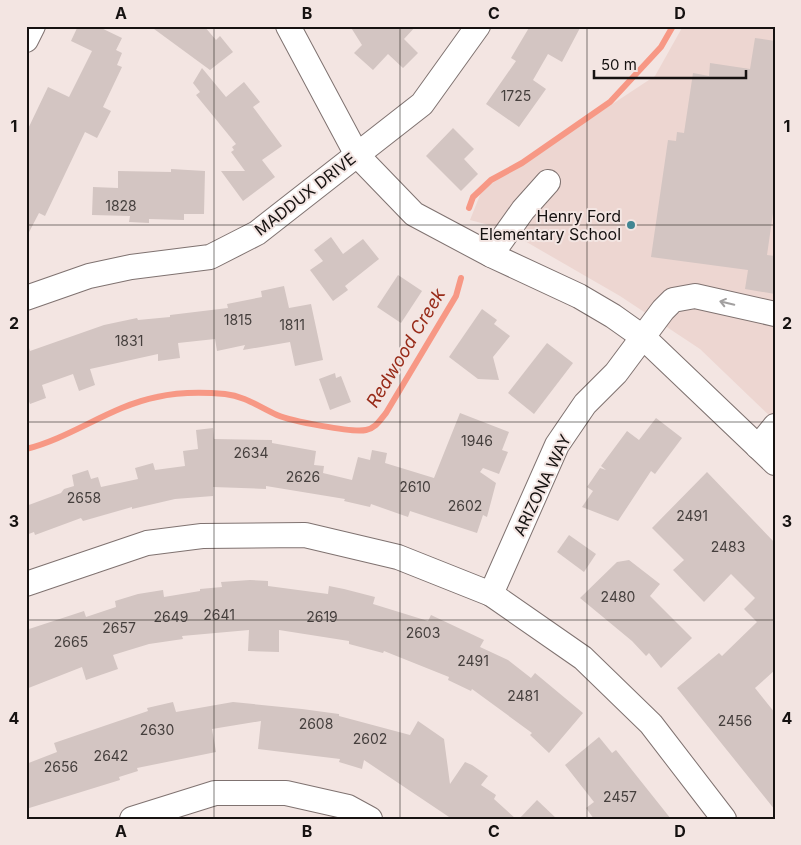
<svg xmlns="http://www.w3.org/2000/svg" width="801" height="845" viewBox="0 0 801 845" font-family="Inter,sans-serif">
  <rect width="100%" height="100%" fill="#f3e5e2"/>
  <path fill="#edd6d1" d="M683 26H775V421L700 349 620 296 504 229 470 220 482 190 655 76Z"/>
  <g fill="none" stroke-linecap="round" stroke-linejoin="round">
    <g stroke="#f79885" stroke-width="6">
      <path d="M469 208 473 197 491 180 522 163 610 102 661 47 673 26"/>
      <path d="M26 449C71 438 111 406 157 397 179 392 202 392 225 394 245 396 259 407 277 415 291 421 352 433 366 430 376 428 380 420 386 413L456 296 461 278"/>
    </g>
  </g>
  <g fill="#d3c5c2">
    <path d="M78 26H97L122 38 116 50 122 53 117 65 122 67 103 107 111 111 97 138 85 132 45 216 39 213 26 238V133L48 87 69 97 92 51 71 41Z"/>
    <path d="M150 26H204L216 40 220 36 233 52 210 70Z"/>
    <path d="M350 26H416L404 39 418 53 403 68 388 54 373 70 354 53 362 45Z"/>
    <path d="M530 26H581L562 62 548 54 533 80 546 89 519 127 486 104 516 61 511 58Z"/>
    <path d="M755 38 775 41V199L767 255 775 256V294L745 289 748 270 651 257 668 140 676 141 677 132 684 133 693 73 709 76 710 63 750 69Z"/>
    <path d="M202 68 226 97 244 82 260 102 253 107 282 146 262 160 275 177 243 201 221 171H245L231 152 234 150 232 147 236 144 196 95 200 92 193 83Z"/>
    <path d="M453 128 474 149 464 159 478 174 461 191 426 156Z"/>
    <path d="M171 169 205 171 204 214H184V220L149 219V223L129 222 130 216 92 215 93 187 118 188V171L171 172Z"/>
    <path d="M331 237 343 254 363 239 379 259 345 286 348 290 333 301 310 270 323 261 314 250Z"/>
    <path d="M398 275 422 291 401 323 377 307Z"/>
    <path d="M284 286 289 308 311 304 323 360 295 366 290 342 243 350 245 345 217 351 215 339 178 343 180 358 158 361V354L90 369 95 385 79 391 73 374 42 385 46 398 30 404 26 394V348H29L30 351 104 325 137 318 138 320 170 317V315L228 308 227 304 262 297 261 291Z"/>
    <path d="M482 309 497 320 494 324 510 336 493 357 499 380 478 379 449 357Z"/>
    <path d="M547 343 573 363 534 414 508 393Z"/>
    <path d="M335 373 336 378 341 376 351 402 330 410 319 379Z"/>
    <path d="M460 413 509 432 502 450 508 452 499 474 483 468 480 472 496 483 487 517 483 515 477 533 410 511 408 517 371 504 370 507 344 501 345 499 266 486V489L213 487V496L175 499 132 509V507L83 521 81 518 35 535 34 532 26 535V506L61 493 64 489 74 486 72 475 88 470 91 479 98 477 101 487 138 479 135 468 153 463 155 470 185 466 183 451 198 449 196 430 213 428 214 439 272 440V443L316 451 314 465 324 466 323 473 352 480 358 457 370 460 372 450 387 453 385 463 434 478Z"/>
    <path d="M656 418 682 438 655 474 651 471 618 521 582 507 593 491 587 487 600 468 606 470 601 466 627 431 639 440Z"/>
    <path d="M707 472 775 543V670L755 688 775 713V810L677 688 719 653 722 656 757 622 744 609 755 598 731 574 704 602 673 570 684 560 652 528Z"/>
    <path d="M569 535 596 554 584 572 557 552Z"/>
    <path d="M629 560 660 584 650 596 692 638 661 668 649 653 646 656 632 641 580 598 617 562Z"/>
    <path d="M250 580 268 581V586L328 594 329 586 344 589 375 597 373 604 428 621 431 615 484 640 480 647 508 660 531 678 535 673 583 713 549 753 530 735 532 733 472 689 471 691 448 680 449 677 384 651 383 653 349 644V641L279 630V652L248 651 249 630 182 636 183 639 149 644 113 655 118 669 86 680 82 667 26 689V630L84 611 86 617 116 607 115 601 138 594 163 590 164 597 200 591V589L222 587 221 582Z"/>
    <path d="M173 702 176 712 233 702 302 709 339 714V716L410 735 418 721 444 739 450 784 465 762 472 765 488 776 481 785 496 795 494 799 516 819H452L364 760 362 769 339 762 340 759 258 749 261 721 212 729 216 752 137 768 138 771 119 777 120 780 26 809V764L57 752 54 743 148 711 147 708Z"/>
    <path d="M599 737 612 753 616 750 671 819H594L586 808 594 802 565 765Z"/>
    <path d="M537 800 557 819H519Z"/>
  </g>
  <g fill="none" stroke-linecap="round" stroke-linejoin="round">
    <defs>
      <g id="minor">
        <path d="M288 26 357 155 414 214 491 255 579 296 613 316 644 338 775 463"/>
        <path d="M26 40 33 26"/>
        <path d="M491 255 523 210 548 182"/>
        <path d="M26 298 89 276 131 267 210 257 257 233 422 104 478 26"/>
        <path d="M758 447 775 426"/>
        <path d="M26 584 147 543 202 536 305 535 398 557 491 594 583 658 651 724 724 819"/>
        <path d="M491 594 557 445 585 404 616 373 663 310 673 300 695 296 775 314"/>
        <path d="M132 819 215 793H286L348 807 370 819"/>
      </g>
    </defs>
    <use href="#minor" stroke="#7f7270" stroke-width="26"/>
    <use href="#minor" stroke="#fff" stroke-width="24"/>
  </g>
  <defs><path id="oneway-shaft" d="M-6 0H5M1.5-3L5.5 0L1.5 3" fill="none" stroke-width="1.6" stroke-linecap="round" stroke-linejoin="round" transform="scale(1.25)"/></defs>
  <use stroke="#a2a0a0" href="#oneway-shaft" transform="translate(727 303) rotate(-167)"/>
  <path fill="none" stroke="#161211" stroke-width="1" stroke-opacity="0.55" d="M214 26V819M400 26V819M587 26V819M26 225H775M26 422H775M26 620H775"/>
  <circle fill="#418693" stroke="#f3e5e2" stroke-width="2" cx="631" cy="225" r="5"/>
  <g text-anchor="middle" stroke-width="4" stroke-linejoin="round" paint-order="stroke">
    <g font-size="14" fill="#453f3d">
      <text x="516" y="101">1725</text>
      <text x="121" y="211">1828</text>
      <text x="238" y="325">1815</text>
      <text x="292" y="330">1811</text>
      <text x="129" y="346">1831</text>
      <text x="477" y="446">1946</text>
      <text x="251" y="458">2634</text>
      <text x="303" y="482">2626</text>
      <text x="415" y="492">2610</text>
      <text x="84" y="503">2658</text>
      <text x="465" y="511">2602</text>
      <text x="692" y="521">2491</text>
      <text x="728" y="552">2483</text>
      <text x="618" y="602">2480</text>
      <text x="219" y="620">2641</text>
      <text x="171" y="622">2649</text>
      <text x="322" y="622">2619</text>
      <text x="119" y="633">2657</text>
      <text x="423" y="638">2603</text>
      <text x="71" y="647">2665</text>
      <text x="473" y="666">2491</text>
      <text x="523" y="701">2481</text>
      <text x="735" y="726">2456</text>
      <text x="316" y="729">2608</text>
      <text x="157" y="735">2630</text>
      <text x="370" y="744">2602</text>
      <text x="111" y="761">2642</text>
      <text x="61" y="772">2656</text>
      <text x="620" y="802">2457</text>
    </g>
    <g font-size="16" fill="#161211" stroke="#f3e5e2">
      <text transform="translate(305 194) rotate(-38)" y="6">MADDUX DRIVE</text>
      <text transform="translate(542 485) rotate(-64)" y="6">ARIZONA WAY</text>
    </g>
    <g font-size="16" fill="#161211" stroke="#f3e5e2" text-anchor="end">
      <text x="621" y="222">Henry Ford<tspan x="621" dy="18">Elementary School</tspan></text>
    </g>
    <g font-size="18" font-style="italic" fill="#982b19" stroke="#f3e5e2">
      <text transform="translate(406 348) rotate(-59)" y="6">Redwood Creek</text>
    </g>
  </g>
  <rect width="801" height="845" fill="none" stroke="#f3e5e2" stroke-width="55"/>
  <path d="M594 70v8h152v-8" fill="none" stroke="#161211" stroke-width="2.5"/>
  <text x="601" y="70" font-size="15" fill="#161211" stroke="#f3e5e2" stroke-width="4" paint-order="stroke">50 m</text>
  <rect x="28" y="28" width="746" height="790" fill="none" stroke="#161211" stroke-width="2"/>
  <g font-size="16" text-anchor="middle" font-weight="bold" fill="#161211">
    <text x="121" y="19">A</text>
    <text x="307" y="19">B</text>
    <text x="494" y="19">C</text>
    <text x="680" y="19">D</text>
    <text x="14" y="132">1</text>
    <text x="787" y="132">1</text>
    <text x="14" y="329">2</text>
    <text x="787" y="329">2</text>
    <text x="14" y="527">3</text>
    <text x="787" y="527">3</text>
    <text x="14" y="724">4</text>
    <text x="787" y="724">4</text>
    <text x="121" y="837">A</text>
    <text x="307" y="837">B</text>
    <text x="494" y="837">C</text>
    <text x="680" y="837">D</text>
  </g>
</svg>
